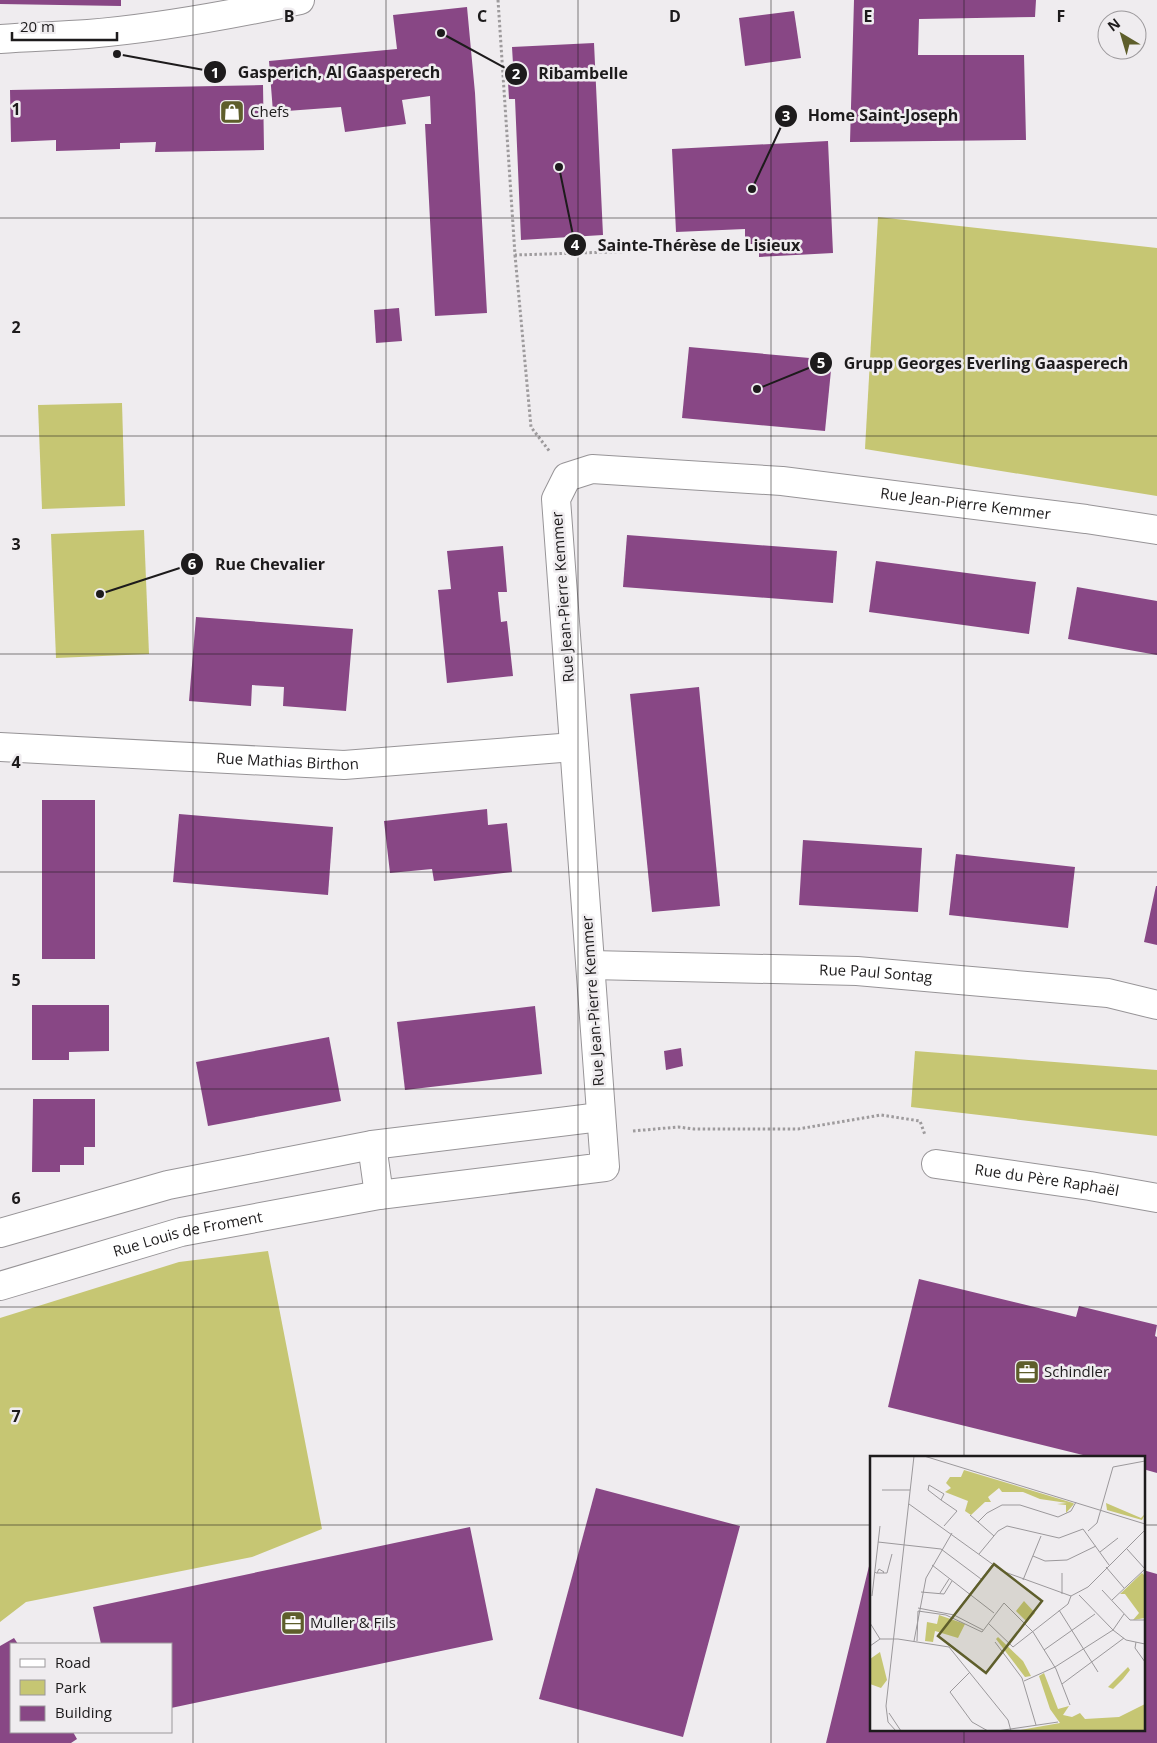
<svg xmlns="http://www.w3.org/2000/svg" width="1157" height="1743" viewBox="0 0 1157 1743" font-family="'Open Sans',sans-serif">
  <rect width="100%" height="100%" fill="#efecef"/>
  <g fill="#c6c673">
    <path d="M878 217 1157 248V496L865 449Z"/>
    <path d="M122 403 125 506 42 509 38 405Z"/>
    <path d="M144 530 149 654 56 658 51 534Z"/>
    <path d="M915 1051 1157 1070V1136L911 1107Z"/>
    <path d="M268 1251 322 1529 252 1557 26 1602 0 1622V1318L179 1262Z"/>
  </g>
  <g fill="#884785">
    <path d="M0 0H121V6L0 4Z"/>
    <path d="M854 0H1036L1035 17 919 19 918 55H1024L1026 140 850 142Z"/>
    <path d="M467 7 475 93 487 313 435 316 425 124H431L430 96 402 100 406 124 345 132 341 107 273 112 269 61 397 49 393 15Z"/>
    <path d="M794 11 801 58 745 66 739 18Z"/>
    <path d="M594 43 603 235 521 240 515 99H509L507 65 513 64 512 47Z"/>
    <path d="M263 85 264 150 155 152 156 142 120 143V149L56 151V140L11 142 10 90Z"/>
    <path d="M828 141 833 253 759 257V244H745V229L676 232 672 149Z"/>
    <path d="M399 308 402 341 376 343 374 310Z"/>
    <path d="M689 347 832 360 825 431 682 418Z"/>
    <path d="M627 535 837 551 833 603 623 587Z"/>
    <path d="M503 546 507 592H498L501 622 507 621 513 676 447 683 438 590 451 589 447 551Z"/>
    <path d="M876 561 1036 582 1029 634 869 612Z"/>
    <path d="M1077 587 1157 601V655L1068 639Z"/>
    <path d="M196 617 353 629 346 711 283 706 284 687 252 685 251 706 189 701Z"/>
    <path d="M699 687 720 906 652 912 630 694Z"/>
    <rect x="42" y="800" width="53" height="159"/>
    <path d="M487 809 488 825 507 823 512 872 434 881 432 869 390 873 384 821Z"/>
    <path d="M179 814 333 827 328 895 173 882Z"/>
    <path d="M803 840 922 848 918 912 799 905Z"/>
    <path d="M956 854 1075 867 1068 928 949 915Z"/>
    <path d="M1156 886H1157V945L1144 942Z"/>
    <path d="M32 1005H109V1051L69 1052V1060H32Z"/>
    <path d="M535 1006 542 1074 405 1090 397 1022Z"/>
    <path d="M329 1037 341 1101 208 1126 196 1062Z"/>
    <path d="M681 1048 683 1066 666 1070 664 1051Z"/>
    <path d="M33 1099H95V1147H84V1165H60V1172H32Z"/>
    <path d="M919 1279 1076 1317 1079 1306 1157 1325 1155 1336 1157 1337V1473L1143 1469V1457H1091L888 1407Z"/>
    <path d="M596 1488 740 1526 683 1737 539 1699Z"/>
    <path d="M470 1527 493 1640 171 1708V1644H101L93 1607Z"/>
    <path d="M870 1562 871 1729H1143V1570L1157 1574V1743H826Z"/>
    <path d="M14 1638 18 1644H11V1732H73L77 1739 71 1743H0V1646Z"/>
  </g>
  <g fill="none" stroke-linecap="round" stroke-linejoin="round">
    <defs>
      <g id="street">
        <path id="s1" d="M0 747 344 765 574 747"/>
        <path id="s2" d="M591 965 857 971 1108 993 1157 1005"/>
        <path d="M372 1145 379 1195"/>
        <path id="s3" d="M936 1164 1090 1186 1157 1198"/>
        <path d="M0 1233 168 1185 372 1145 600 1117"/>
        <path id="s4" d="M0 1286 181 1232 379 1195 605 1167 556 499 567 477 592 469 782 481 1086 519 1157 530"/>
      </g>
      <path id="secondary" d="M0 39C29 37 59 36 88 34 159 28 230 15 300 0"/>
    </defs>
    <use href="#street" stroke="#979497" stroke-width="30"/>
    <use href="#secondary" stroke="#979497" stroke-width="30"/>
    <g stroke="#9e9b9d" stroke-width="3" stroke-dasharray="2.5 2.5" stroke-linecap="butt">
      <path d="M498 0 515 255 643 251"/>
      <path d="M515 255 531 427 550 452"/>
      <path d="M633 1131 678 1127 694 1129H798L881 1115 920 1121 925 1135"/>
    </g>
    <use href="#street" stroke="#fff" stroke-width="28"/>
    <use href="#secondary" stroke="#fff" stroke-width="28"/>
  </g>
  <path fill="none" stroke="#1d1b1c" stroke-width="1" stroke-opacity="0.55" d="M193 0V1743M386 0V1743M578 0V1743M771 0V1743M964 0V1457M0 218H1157M0 436H1157M0 654H1157M0 872H1157M0 1089H1157M0 1307H1157M0 1525H871M1143 1525H1157M964 1729V1743"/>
  <defs>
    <symbol id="shop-square" viewBox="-11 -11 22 22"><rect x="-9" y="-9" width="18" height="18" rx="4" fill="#5e5e2b" stroke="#efecef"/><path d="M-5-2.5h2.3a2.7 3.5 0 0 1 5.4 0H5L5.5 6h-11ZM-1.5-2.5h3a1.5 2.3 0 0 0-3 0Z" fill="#fff"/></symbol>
    <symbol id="office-square" viewBox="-11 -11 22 22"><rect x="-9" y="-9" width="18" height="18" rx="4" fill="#5e5e2b" stroke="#efecef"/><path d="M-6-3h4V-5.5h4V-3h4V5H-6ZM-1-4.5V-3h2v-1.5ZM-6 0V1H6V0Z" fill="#fff"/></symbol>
  </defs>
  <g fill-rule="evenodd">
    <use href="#shop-square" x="218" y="98" width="28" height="28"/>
    <use href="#office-square" x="1013" y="1358" width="28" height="28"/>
    <use href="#office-square" x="279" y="1609" width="28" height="28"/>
  </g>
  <g text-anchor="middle" stroke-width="5" stroke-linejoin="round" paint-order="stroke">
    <g font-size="15" fill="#1d1b1c" stroke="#efecef" text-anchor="start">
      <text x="250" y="117">Chefs</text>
      <text x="1044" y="1377">Schindler</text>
      <text x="310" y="1628">Muller &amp; Fils</text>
    </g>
    <g font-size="15" fill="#1d1b1c" stroke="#efecef">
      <text dy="5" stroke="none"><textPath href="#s4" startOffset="1714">Rue Jean-Pierre Kemmer</textPath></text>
      <text transform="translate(563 597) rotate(-94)" y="5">Rue Jean-Pierre Kemmer</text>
      <text dy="5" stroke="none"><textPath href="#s1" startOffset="288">Rue Mathias Birthon</textPath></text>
      <text dy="5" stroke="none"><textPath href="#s2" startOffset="285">Rue Paul Sontag</textPath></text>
      <text transform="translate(593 1001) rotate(-94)" y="5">Rue Jean-Pierre Kemmer</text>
      <text dy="5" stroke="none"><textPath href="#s3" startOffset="112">Rue du Père Raphaël</textPath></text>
      <text dy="5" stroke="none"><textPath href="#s4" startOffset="195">Rue Louis de Froment</textPath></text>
    </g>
  </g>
  <g transform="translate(870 1456)">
    <rect width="275" height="275" fill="#efecef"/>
    <path d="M94 14 203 47 204 48 196 57V49L187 48 197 47 170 43 153 36H132L129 32 118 41 121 46H115L101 59 95 55 98 45 75 36 81 32 76 27 80 21H91ZM236 47 271 62 275 58 272 64 237 54ZM272 117 275 120V162L263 164 269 157 255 138H250ZM154 145 165 157 157 166 146 155ZM69 159 95 168 88 182 65 175 63 186 55 185 57 166 67 168ZM128 181 153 205 161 220 155 221 126 183ZM10 196 17 224 11 232 0 228V203ZM258 211 260 214 253 223 243 233 238 231ZM174 217 188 253 199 250 193 259 202 261 210 257 215 263 249 261 275 248V275H144L190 267 180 253 169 220Z" fill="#c6c673"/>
    <path fill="none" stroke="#9b989b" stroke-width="1" d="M54 0 275 68M12 34H40M71 44 74 38 59 29 58 34 71 44 87 55 74 70M39 48 132 115 201 140M100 59 124 80M108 66 117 57 132 49H150L188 61 201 55 206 46M218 75 227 67 243 11 275 5M8 86 71 93 111 123M257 93 275 113M230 96 248 82M109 98 128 75 137 70 189 82 213 73 239 109M163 100 175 105 197 104 226 90M62 109 124 157M236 111 254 132M5 116 6 117H13L14 116 9 113 7 117M13 117H17L22 98M192 117V138M153 124 171 80M232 134 260 164H275M51 136 74 138 82 125M70 137 79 123M209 139 243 174 256 184 275 188M2 140 10 70M201 140 218 131 275 74M242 144 275 113M48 152 84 159 113 174M189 154 228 216M48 155 76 159 112 176 134 147 163 176 186 213 200 249M83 160 122 109M0 167 10 183M118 167 143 191 198 148 201 140M44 185 56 122 82 77M47 185 48 155M125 186 152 222 166 269M266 186 265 192 275 206M0 190 10 183H28L79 191 138 264 141 275M174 194 225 158M100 216 80 236 102 266 118 275M154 225 185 211 243 174 254 158M192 228 254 182M19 257 31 275M26 275 18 266 16 250 44 0M127 275 188 266"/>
    <path fill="#5e5e2b" fill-opacity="0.15" stroke="#5e5e2b" stroke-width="2.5" d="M124 108 172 145 116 217 68 180Z"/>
    <rect width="275" height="275" fill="none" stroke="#1d1b1c" stroke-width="2.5"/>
  </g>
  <g font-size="16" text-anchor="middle" font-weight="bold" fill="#1d1b1c" stroke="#efecef" stroke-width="5" stroke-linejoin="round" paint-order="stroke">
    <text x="289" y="22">B</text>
    <text x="482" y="22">C</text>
    <text x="675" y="22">D</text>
    <text x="868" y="22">E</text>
    <text x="1061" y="22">F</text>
    <text x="16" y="115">1</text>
    <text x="16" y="333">2</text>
    <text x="16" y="550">3</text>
    <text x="16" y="768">4</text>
    <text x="16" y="986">5</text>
    <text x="16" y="1204">6</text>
    <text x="16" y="1422">7</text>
  </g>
  <path fill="none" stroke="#1d1b1c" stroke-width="2" d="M117 54L215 72M441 33L516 74M752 189L786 116M559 167L575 245M757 389L821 363M100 594L192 564"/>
  <g fill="#1d1b1c" stroke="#efecef" stroke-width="2">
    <circle cx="117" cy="54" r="5"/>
    <circle cx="441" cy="33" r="5"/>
    <circle cx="752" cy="189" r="5"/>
    <circle cx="559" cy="167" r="5"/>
    <circle cx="757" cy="389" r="5"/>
    <circle cx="100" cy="594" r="5"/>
    <circle cx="215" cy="72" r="12"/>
    <circle cx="516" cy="74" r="12"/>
    <circle cx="786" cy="116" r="12"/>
    <circle cx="575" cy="245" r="12"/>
    <circle cx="821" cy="363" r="12"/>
    <circle cx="192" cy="564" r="12"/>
  </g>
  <g font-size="15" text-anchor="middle" font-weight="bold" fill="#fff">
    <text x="215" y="78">1</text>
    <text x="516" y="79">2</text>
    <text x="786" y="121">3</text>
    <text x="575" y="250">4</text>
    <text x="821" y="368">5</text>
    <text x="192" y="569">6</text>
  </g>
  <g font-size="16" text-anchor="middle" font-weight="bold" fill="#1d1b1c" stroke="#efecef" stroke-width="5" stroke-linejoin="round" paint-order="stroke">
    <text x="339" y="78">Gasperich, Al Gaasperech</text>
    <text x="583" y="79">Ribambelle</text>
    <text x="883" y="121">Home Saint-Joseph</text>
    <text x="699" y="251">Sainte-Thérèse de Lisieux</text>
    <text x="986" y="369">Grupp Georges Everling Gaasperech</text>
    <text x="270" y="570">Rue Chevalier</text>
  </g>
  <rect x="10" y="1643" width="162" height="90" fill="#efecef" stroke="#9b989b"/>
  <rect x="20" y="1659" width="25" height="8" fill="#ffffff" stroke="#9b989b"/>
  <text x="55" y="1668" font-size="15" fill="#1d1b1c">Road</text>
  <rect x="20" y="1680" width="25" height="15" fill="#c6c673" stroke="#9b989b"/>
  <text x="55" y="1693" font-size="15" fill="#1d1b1c">Park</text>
  <rect x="20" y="1706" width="25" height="15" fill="#884785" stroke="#9b989b"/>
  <text x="55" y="1718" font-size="15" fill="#1d1b1c">Building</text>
  <g transform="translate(1122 35) rotate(322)"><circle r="24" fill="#efecef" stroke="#9b989b"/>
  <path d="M0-4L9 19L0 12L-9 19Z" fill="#5e5e2b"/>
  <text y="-8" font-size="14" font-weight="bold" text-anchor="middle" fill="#1d1b1c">N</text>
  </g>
  <path d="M12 32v8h105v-8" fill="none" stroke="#1d1b1c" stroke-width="2.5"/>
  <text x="20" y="32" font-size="15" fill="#1d1b1c" stroke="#efecef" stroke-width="4" paint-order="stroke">20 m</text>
</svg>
